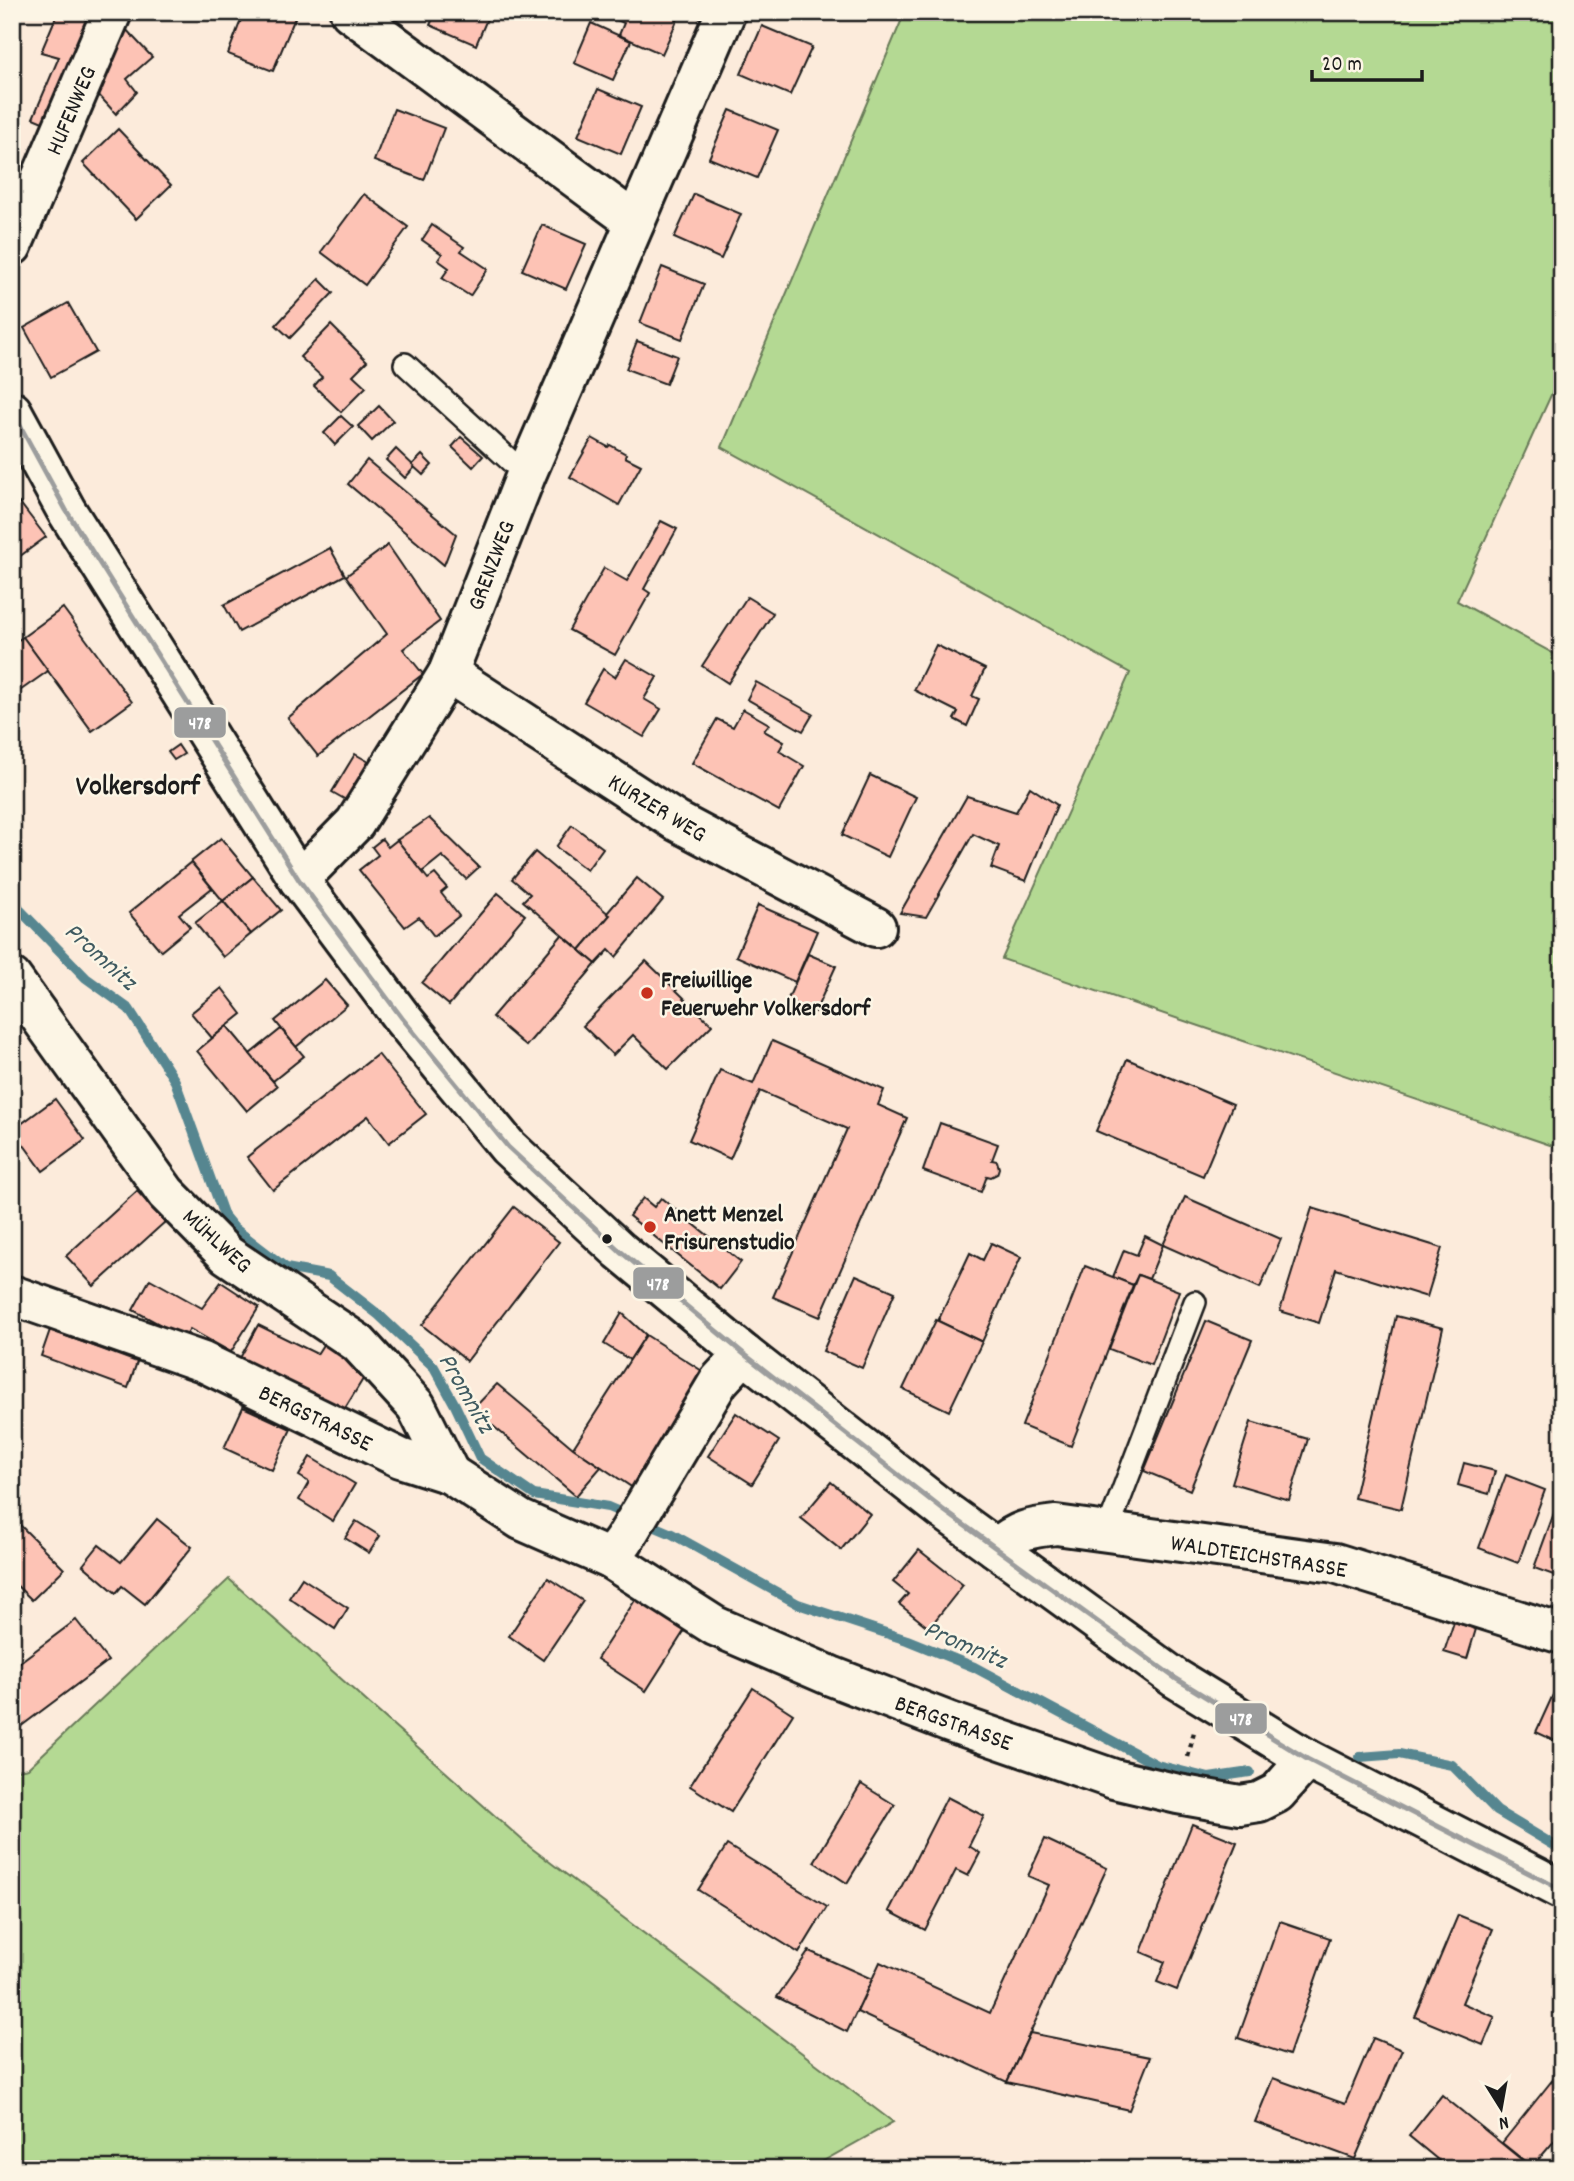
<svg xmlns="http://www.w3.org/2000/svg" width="1574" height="2181" viewBox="0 0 1574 2181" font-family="Dekko,sans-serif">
  <rect width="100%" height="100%" fill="#fcebdb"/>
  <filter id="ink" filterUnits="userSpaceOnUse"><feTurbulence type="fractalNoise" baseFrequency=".0143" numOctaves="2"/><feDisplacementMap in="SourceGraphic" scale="14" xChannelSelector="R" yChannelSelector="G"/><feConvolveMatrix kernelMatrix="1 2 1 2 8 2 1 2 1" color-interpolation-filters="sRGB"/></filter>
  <g filter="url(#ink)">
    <g fill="#b4d993" stroke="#687a58" stroke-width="2">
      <path d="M905 12H1562V371L1457 601 1562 658V1149L1002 959 1130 673 722 447Z"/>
      <path d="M229 1579 530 1847 893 2122 809 2169H12V1771L28 1768Z"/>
    </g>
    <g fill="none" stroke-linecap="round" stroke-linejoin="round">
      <g stroke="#578690" stroke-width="10">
        <path d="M12 894 20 910 86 978 129 1009 175 1081 224 1216 234 1228 286 1268 329 1276 379 1315 434 1367 455 1405 480 1458 534 1495 608 1507 672 1534 798 1604 907 1640 974 1667 1157 1765 1209 1778 1250 1772"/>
        <path d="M1360 1757 1399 1754 1452 1765 1497 1811 1562 1850"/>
      </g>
    </g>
    <g fill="#fdc3b5" stroke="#1c1c1c" stroke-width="2">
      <path d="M58 12H98L52 126 33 118 59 57 41 52Z"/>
      <path d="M244 12 297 13 273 71 228 54Z"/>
      <path d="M436 12H490L476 45 430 25Z"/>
      <path d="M606 12H681L662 54 619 35 624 23 605 15Z"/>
      <path d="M591 23 631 41 613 80 574 63Z"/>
      <path d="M122 25 152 57 127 79 137 92 116 114 95 91Z"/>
      <path d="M762 26 812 47 790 95 741 74Z"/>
      <path d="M598 89 641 107 621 154 578 136Z"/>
      <path d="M394 109 444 128 424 180 374 161Z"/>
      <path d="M730 110 778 130 757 178 709 158Z"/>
      <path d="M12 128 22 169 12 171Z"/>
      <path d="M118 129 171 185 136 219 83 163Z"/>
      <path d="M364 194 408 227 365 285 321 252Z"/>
      <path d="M694 194 741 214 721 259 674 238Z"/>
      <path d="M432 225 464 247 461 251 488 269 470 296 442 278 449 268 438 260 442 254 422 240Z"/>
      <path d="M542 225 586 244 566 289 522 270Z"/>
      <path d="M662 267 704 284 682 339 640 323Z"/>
      <path d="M319 279 333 293 290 338 276 325Z"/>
      <path d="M68 303 96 352 51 377 24 328Z"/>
      <path d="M331 325 367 361 353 375 366 387 341 412 314 386 322 377 300 357Z"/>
      <path d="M637 341 677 356 666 384 626 369Z"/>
      <path d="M379 406 393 421 372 441 358 426Z"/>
      <path d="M341 416 353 427 335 445 324 433Z"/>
      <path d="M461 437 483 456 473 467 452 447Z"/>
      <path d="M592 438 608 447 610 445 626 454 625 457 641 465 619 505 570 477Z"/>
      <path d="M396 449 415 467 405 478 386 460Z"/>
      <path d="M422 455 432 465 423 475 412 465Z"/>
      <path d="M367 460 456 534 444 565 348 484Z"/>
      <path d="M20 503 46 537 12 562V509Z"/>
      <path d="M661 521 677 529 644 589 650 593 615 655 569 630 604 568 627 581Z"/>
      <path d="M388 545 440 621 403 649 423 674 318 756 288 718 387 634 346 576Z"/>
      <path d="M330 548 345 575 239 632 224 605Z"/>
      <path d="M747 597 773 613 728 683 702 666Z"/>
      <path d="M63 608 132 702 92 731 23 637Z"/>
      <path d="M23 637 48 671 14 695 12 693V638L15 642Z"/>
      <path d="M936 645 985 669 972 696 979 699 967 726 954 719 958 712 914 690Z"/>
      <path d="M626 659 657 677 644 699 661 709 644 737 584 702 603 669 615 677Z"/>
      <path d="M756 682 813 714 803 731 747 699Z"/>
      <path d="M743 709 769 724 764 731 784 742 779 751 804 766 779 811 692 763 717 719 733 727Z"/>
      <path d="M178 745 184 754 174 760 168 752Z"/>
      <path d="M355 754 378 767 355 805 332 792Z"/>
      <path d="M870 775 916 797 888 857 842 835Z"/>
      <path d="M1030 787 1057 805 1026 881 991 868 999 846 973 834 926 917 900 913 967 796 1016 812Z"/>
      <path d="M429 818 479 867 466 879 442 856 422 872 397 840Z"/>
      <path d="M572 825 603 848 587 870 556 847Z"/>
      <path d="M221 838 253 877 223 901 191 862Z"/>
      <path d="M382 839 388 847 397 840 428 879 435 874 447 888 441 893 459 916 434 936 419 917 405 927 359 870 378 855 372 847Z"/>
      <path d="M535 852 610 915 580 950 523 901 530 894 512 879Z"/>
      <path d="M191 862 212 888 179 914 190 927 161 951 129 913Z"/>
      <path d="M253 877 281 910 251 934 223 901Z"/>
      <path d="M637 878 663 900 616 957 609 950 596 964 580 950 610 915 607 913Z"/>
      <path d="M498 893 525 915 449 1005 422 983Z"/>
      <path d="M223 901 251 934 223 957 195 923Z"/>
      <path d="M758 905 817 931 795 982 736 956Z"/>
      <path d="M562 935 596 964 526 1046 492 1017Z"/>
      <path d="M808 954 836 966 815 1012 787 1001Z"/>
      <path d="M646 961 712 1025 668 1069 633 1035 613 1055 583 1026Z"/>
      <path d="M325 980 347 1005 296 1047 275 1021Z"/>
      <path d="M222 988 242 1014 212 1038 191 1013Z"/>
      <path d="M227 1026 277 1086 247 1111 197 1051Z"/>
      <path d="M281 1029 304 1056 273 1081 250 1054Z"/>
      <path d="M772 1041 884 1090 878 1105 907 1118 820 1317 773 1297 847 1129 760 1091 730 1159 689 1140 720 1070 753 1084Z"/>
      <path d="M378 1054 426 1114 389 1143 368 1116 273 1190 247 1157Z"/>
      <path d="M1127 1059 1233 1104 1203 1176 1096 1131Z"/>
      <path d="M55 1099 85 1140 43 1171 13 1130Z"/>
      <path d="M940 1123 998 1144 992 1160 997 1161 999 1168 997 1174 991 1177 987 1176 981 1192 923 1171Z"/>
      <path d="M137 1191 165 1222 94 1286 66 1256Z"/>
      <path d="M1185 1197 1281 1239 1260 1288 1163 1245Z"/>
      <path d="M643 1198 654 1207 661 1198 741 1262 720 1289 629 1216Z"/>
      <path d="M514 1207 559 1242 467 1361 422 1325Z"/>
      <path d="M1312 1208 1442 1248 1427 1297 1336 1269 1319 1323 1280 1311Z"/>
      <path d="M1145 1236 1163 1245 1149 1279 1138 1275 1133 1285 1113 1277 1124 1250 1137 1255Z"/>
      <path d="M991 1243 1021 1257 982 1342 938 1321 970 1253 983 1260Z"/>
      <path d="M1085 1266 1133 1285 1071 1446 1022 1426Z"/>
      <path d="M856 1275 895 1292 862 1368 823 1351Z"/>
      <path d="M1138 1275 1179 1291 1151 1365 1109 1349Z"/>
      <path d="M150 1279 202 1308 221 1282 259 1307 231 1352 190 1329 185 1338 133 1310Z"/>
      <path d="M622 1313 646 1335 630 1360 604 1344Z"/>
      <path d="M1396 1316 1443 1328 1401 1509 1354 1498Z"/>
      <path d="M936 1320 982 1342 949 1411 903 1389Z"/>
      <path d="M1206 1321 1252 1340 1190 1490 1144 1471Z"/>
      <path d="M258 1325 317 1354 328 1337 368 1371 344 1410 240 1358Z"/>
      <path d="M50 1330 137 1362 128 1388 41 1356Z"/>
      <path d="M646 1335 710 1376 636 1490 573 1448Z"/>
      <path d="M497 1384 573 1448 601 1467 576 1496 473 1409Z"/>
      <path d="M243 1407 291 1429 272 1470 224 1448Z"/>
      <path d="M736 1413 779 1441 752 1484 708 1456Z"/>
      <path d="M1251 1422 1308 1439 1289 1500 1232 1483Z"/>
      <path d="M310 1457 355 1484 333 1521 299 1500 309 1482 299 1476Z"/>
      <path d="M1464 1463 1495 1471 1489 1494 1458 1485Z"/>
      <path d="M1506 1475 1545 1490 1518 1563 1479 1548Z"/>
      <path d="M831 1482 870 1514 841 1550 801 1518Z"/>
      <path d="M1562 1491V1578L1534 1568Z"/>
      <path d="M12 1517 64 1569 32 1600 14 1583 12 1585Z"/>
      <path d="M157 1519 192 1547 145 1604 122 1586 116 1593 83 1565 99 1545 121 1562Z"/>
      <path d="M356 1521 380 1536 369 1553 345 1538Z"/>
      <path d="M919 1550 963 1585 929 1628 899 1604 908 1594 893 1582Z"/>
      <path d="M302 1578 348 1608 335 1629 289 1598Z"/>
      <path d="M548 1578 583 1601 543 1660 509 1636Z"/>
      <path d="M639 1594 688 1625 646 1691 597 1659Z"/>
      <path d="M76 1620 108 1661 12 1733V1668Z"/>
      <path d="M1454 1622 1476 1629 1467 1659 1444 1652Z"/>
      <path d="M1562 1675V1744L1536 1732Z"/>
      <path d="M753 1688 793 1714 731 1812 690 1786Z"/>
      <path d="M861 1784 895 1805 847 1883 814 1862Z"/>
      <path d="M947 1797 984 1816 969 1846 980 1853 968 1876 956 1870 925 1930 889 1911Z"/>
      <path d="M1192 1824 1237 1842 1177 1990 1157 1982 1165 1962 1141 1952Z"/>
      <path d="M1045 1839 1107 1868 1007 2082 857 2012 880 1962 990 2013 1049 1885 1028 1876Z"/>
      <path d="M727 1845 827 1907 799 1953 698 1890Z"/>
      <path d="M1458 1915 1493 1929 1462 2003 1495 2017 1483 2045 1415 2017Z"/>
      <path d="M1280 1921 1330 1938 1289 2055 1238 2038Z"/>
      <path d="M809 1951 872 1979 847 2032 777 1997Z"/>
      <path d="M1030 2033 1150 2057 1129 2110 1007 2082Z"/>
      <path d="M1373 2038 1402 2050 1355 2159 1255 2122 1273 2078 1345 2104Z"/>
      <path d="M1562 2068V2132L1532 2167 1502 2143Z"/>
      <path d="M1442 2095 1522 2160 1515 2169H1449L1409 2136Z"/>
    </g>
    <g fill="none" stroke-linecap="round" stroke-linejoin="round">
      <defs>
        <g id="service">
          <path d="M405 364 526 475"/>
          <path d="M1107 1532 1195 1302"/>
        </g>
        <g id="minor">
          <path d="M350 12 635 222"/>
          <path d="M12 246 112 12"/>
          <path d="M448 673 676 821 876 927"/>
          <path d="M299 880 355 823 448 673 526 475 726 12"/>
          <path d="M12 978 166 1193 227 1255 358 1343 416 1406 450 1474"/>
          <path d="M12 1295 203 1362 400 1458 450 1474 521 1520 610 1559 715 1626 831 1676 950 1722 1114 1779 1178 1794 1240 1805 1259 1802 1277 1793 1307 1759"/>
          <path d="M996 1548C1018 1530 1029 1528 1056 1525L1335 1563 1562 1634"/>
          <path d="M610 1559 624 1540 719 1381 744 1354"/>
        </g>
        <path id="secondary" d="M12 411 66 510 299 880 402 1018 508 1147 620 1251 744 1354 942 1509 1175 1678 1307 1759 1562 1890"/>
      </defs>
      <use href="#service" stroke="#1c1c1c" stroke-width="26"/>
      <use href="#minor" stroke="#1c1c1c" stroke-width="44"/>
      <use href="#secondary" stroke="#1c1c1c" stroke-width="44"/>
      <path stroke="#1c1c1c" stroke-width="4.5" stroke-dasharray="5 5" stroke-linecap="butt" d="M1188 1757 1194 1732"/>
      <use href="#service" stroke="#fcf5e5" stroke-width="21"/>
      <use href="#minor" stroke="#fcf5e5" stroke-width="38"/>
      <use href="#secondary" stroke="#fcf5e5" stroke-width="38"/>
      <defs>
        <path id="bus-1" d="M12 411 66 510 299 880 402 1018 508 1147 620 1251 744 1354 942 1509 1175 1678 1307 1759 1562 1890"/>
      </defs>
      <use href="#bus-1" stroke="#fcf5e5" stroke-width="10"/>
      <use href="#bus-1" stroke="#9c9d9d" stroke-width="5"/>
    </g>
  </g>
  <g fill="#c8321e" stroke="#fcf5e5" stroke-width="2.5">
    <circle cx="647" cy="993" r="7"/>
    <circle cx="650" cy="1227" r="7"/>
  </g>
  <circle fill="#1c1c1c" stroke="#fcf5e5" stroke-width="2.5" cx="607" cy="1239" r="6"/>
  <g text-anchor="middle" stroke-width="5" stroke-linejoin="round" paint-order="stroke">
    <g font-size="24" fill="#1c1c1c" stroke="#fcf5e5">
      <text transform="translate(70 110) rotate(-67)" y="8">HUFENWEG</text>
      <text transform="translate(490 565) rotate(-69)" y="8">GRENZWEG</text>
      <text transform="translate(658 807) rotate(31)" y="8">KURZER WEG</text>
      <text transform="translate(218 1240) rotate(42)" y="8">MÜHLWEG</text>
      <text transform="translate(316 1417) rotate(26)" y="8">BERGSTRASSE</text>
      <text transform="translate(1259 1555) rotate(9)" y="8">WALDTEICHSTRASSE</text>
      <text transform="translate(954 1722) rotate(20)" y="8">BERGSTRASSE</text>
    </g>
    <g font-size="24" font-weight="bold" fill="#1c1c1c" stroke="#fcf5e5" text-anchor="start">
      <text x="661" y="987">Freiwillige<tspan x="661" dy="28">Feuerwehr Volkersdorf</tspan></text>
      <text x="664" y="1221">Anett Menzel<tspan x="664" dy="28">Frisurenstudio</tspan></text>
    </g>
    <g font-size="26" font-style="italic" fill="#3f5a60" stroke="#fcf5e5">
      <text transform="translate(102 955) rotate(42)" y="9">Promnitz</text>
      <text transform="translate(468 1392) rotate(60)" y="9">Promnitz</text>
      <text transform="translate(966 1643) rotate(23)" y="9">Promnitz</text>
    </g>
    <g font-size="28" font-weight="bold" fill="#1c1c1c" stroke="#fcf5e5">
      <text x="138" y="794">Volkersdorf</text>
    </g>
  </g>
  <g stroke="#fcf5e5" stroke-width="2.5">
    <rect x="173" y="706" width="54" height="33" rx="7" fill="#9c9d9d"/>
    <rect x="632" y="1266" width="53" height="34" rx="7" fill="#9c9d9d"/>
    <rect x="1214" y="1702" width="54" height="33" rx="7" fill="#9c9d9d"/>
  </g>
  <g font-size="19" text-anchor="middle" font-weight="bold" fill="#fff">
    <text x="200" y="729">478</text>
    <text x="658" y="1290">478</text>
    <text x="1241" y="1725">478</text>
  </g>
  <rect width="1574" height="2181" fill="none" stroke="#fcf5e5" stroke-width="42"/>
  <rect x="21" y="21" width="1532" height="2139" fill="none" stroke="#1c1c1c" stroke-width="2.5" filter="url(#ink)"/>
  <g transform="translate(1501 2108) rotate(169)" stroke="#fcf5e5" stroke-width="5" paint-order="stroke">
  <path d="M0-5L12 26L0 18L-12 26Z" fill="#1c1c1c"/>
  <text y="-10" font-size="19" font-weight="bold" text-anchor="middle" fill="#1c1c1c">N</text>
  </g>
  <path d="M1312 70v10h110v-10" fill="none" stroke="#1c1c1c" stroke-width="3.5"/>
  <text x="1322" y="70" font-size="21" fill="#1c1c1c" stroke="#fcf5e5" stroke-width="5" paint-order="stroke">20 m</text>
</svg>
